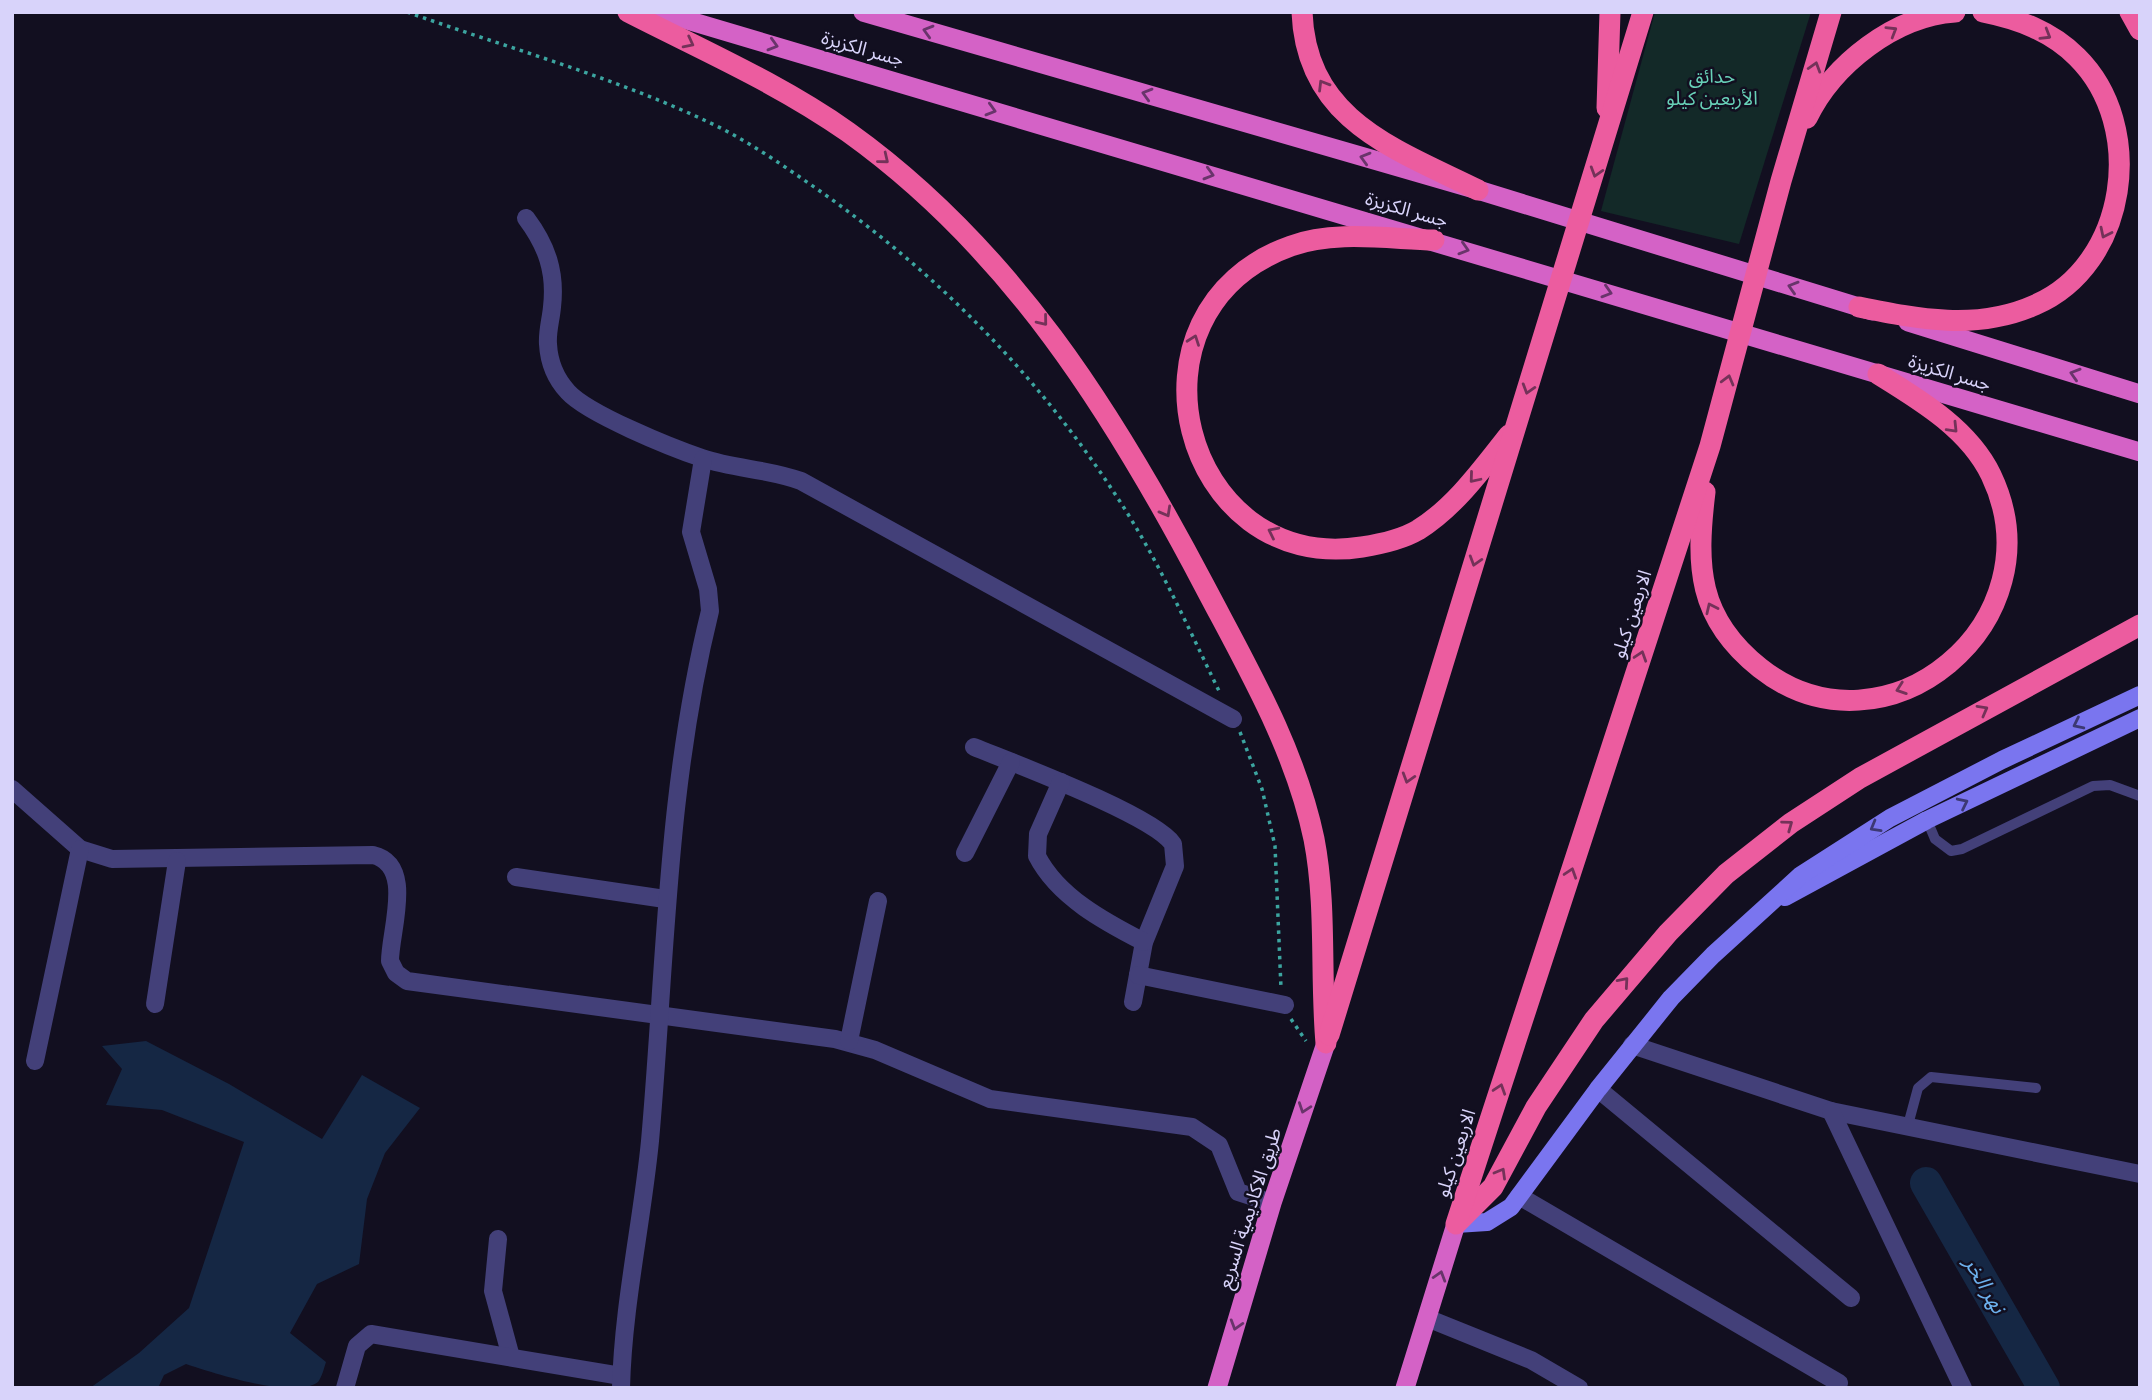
<svg xmlns="http://www.w3.org/2000/svg" width="2152" height="1400" viewBox="0 0 2152 1400" font-family="Manrope,'Noto Sans Arabic',sans-serif">
  <rect width="100%" height="100%" fill="#120f20"/>
  <path fill="#132928" d="M1655 12H1811L1739 244 1601 211Z"/>
  <path fill="#152744" d="M146 1041 229 1084 322 1139 362 1075 420 1108 385 1153 367 1199 359 1264 317 1284 290 1333 326 1362C324 1368 322 1377 318 1382 295 1400 213 1373 186 1364L164 1375 158 1388H90L139 1353 189 1308 244 1142 162 1110 106 1105 122 1069 102 1046Z"/>
  <g fill="none" stroke-linecap="round" stroke-linejoin="round">
    <path stroke="#152744" stroke-width="32" d="M1926 1183 2044 1388"/>
    <g stroke="#3ca5a0" stroke-width="3.5" stroke-dasharray="3.5 5" stroke-linecap="butt">
      <path d="M407 12C505 47 610 76 704 120 744 138 781 164 817 189 934 271 1034 371 1113 491 1155 553 1186 623 1219 691"/>
      <path d="M1240 732 1262 789 1275 846 1281 988"/>
      <path d="M1291 1019 1306 1041"/>
    </g>
    <g stroke="#434079" stroke-width="10">
      <path d="M1927 820 1935 839 1951 851 1962 849 2093 786 2110 785 2140 796"/>
      <path d="M1908 1125 1918 1088 1931 1077 2036 1088"/>
    </g>
    <g stroke="#434079" stroke-width="18">
      <path d="M526 218C547 246 556 272 552 307 551 319 547 332 548 344 549 363 555 378 568 392 588 414 672 448 702 458 734 469 769 469 801 481L1233 719"/>
      <path d="M974 747C1013 763 1153 815 1173 844L1175 866 1144 942 1133 1002"/>
      <path d="M1061 782 1038 834 1037 856C1058 897 1105 922 1144 942"/>
      <path d="M12 789 80 849 112 859 373 855C415 865 390 930 390 961L396 973 407 981 835 1039 875 1050 990 1099 1192 1127 1219 1145 1238 1192 1272 1203"/>
      <path d="M965 853 1011 762"/>
      <path d="M516 877 665 899"/>
      <path d="M1138 975 1285 1005"/>
      <path d="M155 1004 177 861"/>
      <path d="M849 1041 878 901"/>
      <path d="M1632 1045 1831 1111 2140 1174"/>
      <path d="M35 1061 80 849"/>
      <path d="M1598 1089 1851 1298"/>
      <path d="M1831 1111 1963 1388"/>
      <path d="M1519 1196 1839 1383"/>
      <path d="M498 1239 493 1291 511 1357"/>
      <path d="M1427 1318 1531 1360 1579 1388"/>
      <path d="M345 1388 357 1346 371 1334 621 1376"/>
      <path d="M621 1388C623 1305 642 1223 650 1141 666 961 666 789 710 611L708 589 691 532 703 459"/>
    </g>
    <g stroke="#7a75ef" stroke-width="18">
      <path d="M1785 897 1927 820 2140 718"/>
      <path d="M1456 1224 1487 1222 1511 1207 1598 1089 1671 998 1713 955 1801 875 1890 818 2002 760 2140 695"/>
    </g>
    <g stroke="#d462c6" stroke-width="19">
      <path d="M660 12 2140 452"/>
      <path d="M863 12 1478 190 1872 311"/>
      <path d="M1908 322 2140 394"/>
      <path d="M1217 1388 1272 1203 1326 1043"/>
      <path d="M1405 1388 1456 1224"/>
    </g>
    <g stroke="#ec5c9f" stroke-width="21">
      <path d="M628 12C702 50 780 84 848 132 1010 248 1113 412 1204 585 1247 667 1295 748 1314 839 1327 906 1320 976 1326 1043"/>
      <path d="M1302 12C1306 120 1395 149 1478 190"/>
      <path d="M2130 12 2140 30"/>
      <path d="M1607 108 1610 12"/>
      <path d="M1807 118C1833 64 1895 16 1955 12"/>
      <path d="M1434 240C1389 239 1334 230 1291 246 1112 310 1182 575 1362 547 1381 544 1401 540 1418 530 1455 507 1482 469 1509 435"/>
      <path d="M1859 307C1918 319 1977 331 2035 305 2128 265 2147 126 2077 57 2051 31 2018 19 1983 12"/>
      <path d="M1705 492C1696 566 1697 618 1760 668 1885 767 2061 621 1991 475 1969 429 1920 400 1878 374"/>
      <path d="M1329 1035 1643 12"/>
      <path d="M1458 1222 1493 1187 1536 1107 1594 1020 1668 933 1726 874 1791 823 1860 778 2140 625"/>
      <path d="M1456 1224 1710 446 1781 181 1831 12"/>
    </g>
  </g>
  <defs><path id="oneway-chevron" d="M-2-3.5L2.5 0L-2 3.5" fill="none" stroke-width="1.6" stroke-linecap="round" stroke-linejoin="round" transform="scale(1.75)"/></defs>
  <g stroke="#69346b">
    <use href="#oneway-chevron" transform="translate(928 31) rotate(-164)"/>
    <use href="#oneway-chevron" transform="translate(773 45) rotate(16)"/>
    <use href="#oneway-chevron" transform="translate(1147 94) rotate(-164)"/>
    <use href="#oneway-chevron" transform="translate(991 110) rotate(16)"/>
    <use href="#oneway-chevron" transform="translate(1365 158) rotate(-164)"/>
    <use href="#oneway-chevron" transform="translate(1209 174) rotate(16)"/>
    <use href="#oneway-chevron" transform="translate(1464 249) rotate(17)"/>
    <use href="#oneway-chevron" transform="translate(1793 287) rotate(-163)"/>
    <use href="#oneway-chevron" transform="translate(1607 292) rotate(17)"/>
    <use href="#oneway-chevron" transform="translate(2075 374) rotate(-163)"/>
    <use href="#oneway-chevron" transform="translate(1304 1108) rotate(109)"/>
    <use href="#oneway-chevron" transform="translate(1440 1276) rotate(-73)"/>
    <use href="#oneway-chevron" transform="translate(1236 1325) rotate(107)"/>
  </g>
  <g stroke="#743259">
    <use href="#oneway-chevron" transform="translate(1892 31) rotate(-31)"/>
    <use href="#oneway-chevron" transform="translate(2046 35) rotate(31)"/>
    <use href="#oneway-chevron" transform="translate(689 43) rotate(27)"/>
    <use href="#oneway-chevron" transform="translate(1815 67) rotate(-73)"/>
    <use href="#oneway-chevron" transform="translate(1323 85) rotate(-121)"/>
    <use href="#oneway-chevron" transform="translate(884 159) rotate(39)"/>
    <use href="#oneway-chevron" transform="translate(1596 172) rotate(107)"/>
    <use href="#oneway-chevron" transform="translate(2105 233) rotate(116)"/>
    <use href="#oneway-chevron" transform="translate(1043 321) rotate(51)"/>
    <use href="#oneway-chevron" transform="translate(1194 340) rotate(-70)"/>
    <use href="#oneway-chevron" transform="translate(1728 380) rotate(-75)"/>
    <use href="#oneway-chevron" transform="translate(1528 389) rotate(107)"/>
    <use href="#oneway-chevron" transform="translate(1953 428) rotate(46)"/>
    <use href="#oneway-chevron" transform="translate(1474 478) rotate(130)"/>
    <use href="#oneway-chevron" transform="translate(1166 512) rotate(61)"/>
    <use href="#oneway-chevron" transform="translate(1273 532) rotate(-154)"/>
    <use href="#oneway-chevron" transform="translate(1475 561) rotate(107)"/>
    <use href="#oneway-chevron" transform="translate(1711 608) rotate(-115)"/>
    <use href="#oneway-chevron" transform="translate(1641 656) rotate(-72)"/>
    <use href="#oneway-chevron" transform="translate(1901 689) rotate(161)"/>
    <use href="#oneway-chevron" transform="translate(1983 710) rotate(-29)"/>
    <use href="#oneway-chevron" transform="translate(1408 778) rotate(107)"/>
    <use href="#oneway-chevron" transform="translate(1788 825) rotate(-36)"/>
    <use href="#oneway-chevron" transform="translate(1571 873) rotate(-72)"/>
    <use href="#oneway-chevron" transform="translate(1624 982) rotate(-49)"/>
    <use href="#oneway-chevron" transform="translate(1500 1089) rotate(-72)"/>
    <use href="#oneway-chevron" transform="translate(1501 1173) rotate(-60)"/>
  </g>
  <g stroke="#3c3873">
    <use href="#oneway-chevron" transform="translate(2078 724) rotate(154)"/>
    <use href="#oneway-chevron" transform="translate(1963 803) rotate(-26)"/>
    <use href="#oneway-chevron" transform="translate(1875 827) rotate(150)"/>
  </g>
  <g text-anchor="middle" stroke-width="5" stroke-linejoin="round" paint-order="stroke">
    <g font-size="19" fill="#d8d3fa" stroke="#120f20">
      <text transform="translate(863 48) rotate(16)" y="7">جسر الكزيزة</text>
      <text transform="translate(1407 209) rotate(16)" y="7">جسر الكزيزة</text>
      <text transform="translate(1950 372) rotate(17)" y="7">جسر الكزيزة</text>
      <text transform="translate(1631 614) rotate(-72)" y="7">الاربعين كيلو</text>
      <text transform="translate(1455 1153) rotate(-72)" y="7">الاربعين كيلو</text>
      <text transform="translate(1249 1208) rotate(-72)" y="7">طريق الاكاديمية السريع</text>
    </g>
    <g font-size="19" fill="#68d1b8" stroke="#120f20">
      <text x="1712" y="83">حدائق<tspan x="1712" dy="22">الأربعين كيلو</tspan></text>
    </g>
    <g font-size="21" font-style="italic" fill="#6db1ee" stroke="#120f20">
      <text transform="translate(1985 1285) rotate(60)" y="7">نهر الخر</text>
    </g>
  </g>
  <rect width="2152" height="1400" fill="none" stroke="#d8d3fa" stroke-width="28"/>
</svg>
